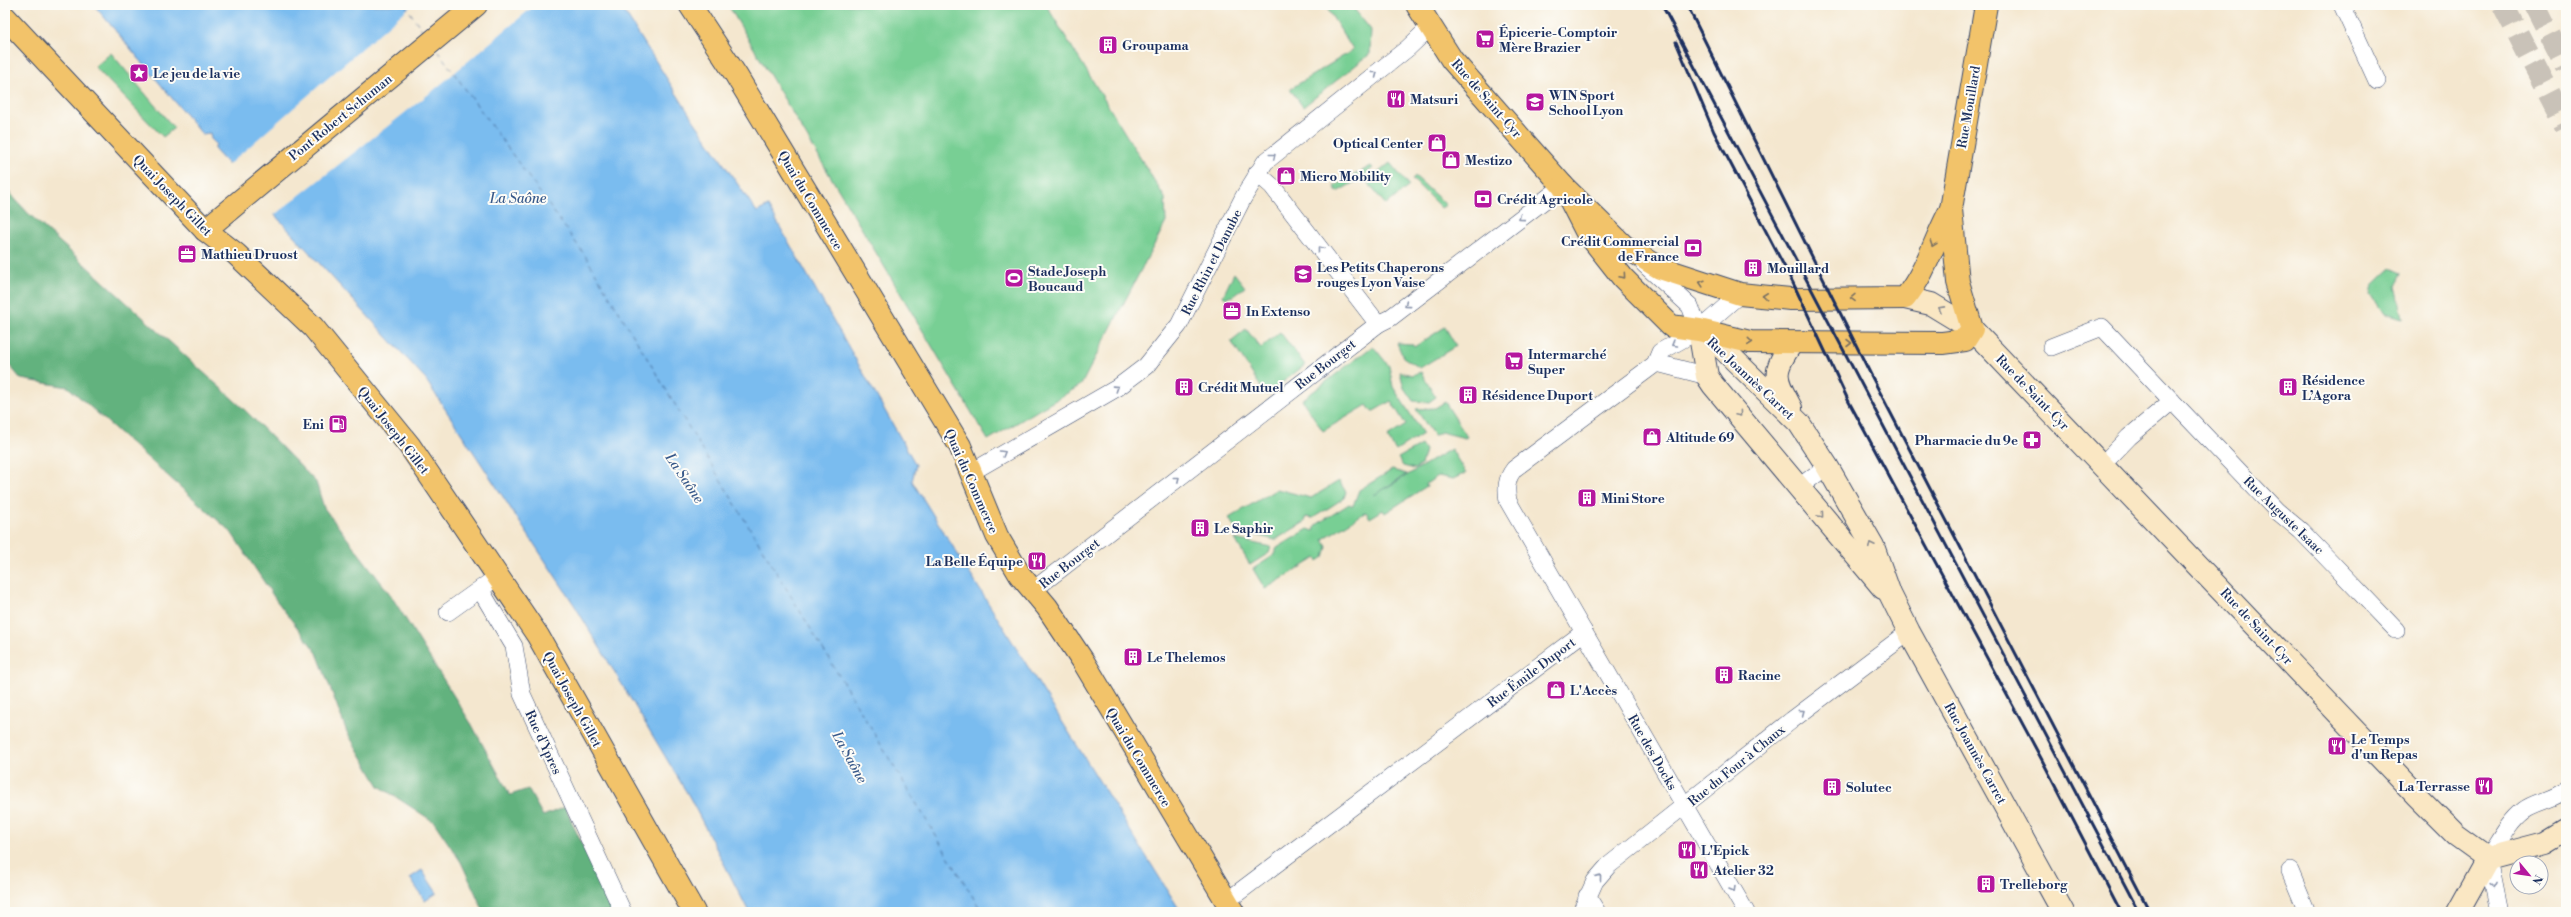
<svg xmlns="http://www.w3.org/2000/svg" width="2571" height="917" viewBox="0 0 2571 917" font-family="'Libre Bodoni',serif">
  <rect width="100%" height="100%" fill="#fdfcf7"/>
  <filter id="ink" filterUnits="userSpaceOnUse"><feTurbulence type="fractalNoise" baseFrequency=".025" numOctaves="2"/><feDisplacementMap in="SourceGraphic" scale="8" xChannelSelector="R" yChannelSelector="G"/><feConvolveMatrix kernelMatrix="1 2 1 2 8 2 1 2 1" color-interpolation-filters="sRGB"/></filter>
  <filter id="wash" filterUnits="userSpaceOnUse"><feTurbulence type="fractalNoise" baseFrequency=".012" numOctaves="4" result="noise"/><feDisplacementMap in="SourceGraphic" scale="16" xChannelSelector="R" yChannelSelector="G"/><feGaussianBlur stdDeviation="0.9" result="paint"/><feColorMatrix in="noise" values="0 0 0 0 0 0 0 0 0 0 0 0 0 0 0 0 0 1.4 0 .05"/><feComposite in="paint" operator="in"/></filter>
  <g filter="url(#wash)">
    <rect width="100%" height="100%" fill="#f4e7cf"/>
    <g fill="#78cf94" stroke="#4a7f79">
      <path d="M728 5H1046L1165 198 1166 222 1081 385 988 440Z"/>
      <path d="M1325 5H1351L1371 30 1370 54 1303 107 1290 89 1353 50Z"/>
      <path d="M111 53 174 128 163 137 95 67Z"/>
      <path d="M1390 163 1409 186 1386 205 1367 182Z"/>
      <path d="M1371 166 1373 168 1360 179 1337 192 1334 186Z"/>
      <path d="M1415 176 1446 205 1441 208 1412 179Z"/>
      <path d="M2391 268 2402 273 2396 285 2403 319 2384 314 2371 294 2373 285Z"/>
      <path d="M1234 273 1245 287 1233 296 1225 298 1223 296Z"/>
      <path d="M1445 327 1456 346 1420 368 1403 357 1397 343 1412 344 1414 347Z"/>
      <path d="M1246 329 1261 348 1280 332 1305 365 1266 395 1231 341Z"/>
      <path d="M1373 346 1389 366 1393 387 1423 434 1396 451 1387 437 1406 425 1391 401 1372 412 1367 405 1323 431 1302 400Z"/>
      <path d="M1400 372 1412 375 1421 372 1436 397 1429 402 1413 401 1404 388Z"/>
      <path d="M1445 402 1467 437 1465 438 1441 432 1434 436 1416 409 1435 408Z"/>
      <path d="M1421 445 1425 450 1421 465 1415 469 1403 466 1398 458Z"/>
      <path d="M1451 449 1466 473 1453 479 1438 476 1426 484 1427 486 1385 513 1383 510 1370 518 1366 512 1323 539 1327 547 1324 557 1318 561 1316 558 1265 589 1253 569 1273 556 1277 548 1308 529 1314 531 1316 525 1349 504 1353 506 1359 490 1392 470 1407 474 1374 495Z"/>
      <path d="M1339 481 1346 492 1344 498 1313 518 1306 517 1305 522 1275 540 1236 530 1229 518 1277 489 1311 498Z"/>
      <path d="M1235 539 1271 547 1269 553 1250 565Z"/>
    </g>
    <path fill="#62b27e" stroke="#3e706e" d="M5 188 28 213 246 411 316 482 324 508 390 594 472 725 510 795 528 789 543 816 565 807 613 912H484L461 862 434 822 379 786 347 732 317 653 276 600 231 532 68 387 21 379 5 360Z"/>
    <g fill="#7abcef" stroke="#4a76a6">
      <path d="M94 5H620L692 118 757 212 768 206 916 465 912 481 1181 912H749L690 798 575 606 424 377 214 149 216 144 211 139 210 133 202 134Z"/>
      <path d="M422 870 437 893 425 901 410 878Z"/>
    </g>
    <path fill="#f4e7cf" d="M412 5H535L434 90 273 216 227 166Z"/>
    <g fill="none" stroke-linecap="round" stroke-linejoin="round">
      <g stroke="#38598a" stroke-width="1" stroke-dasharray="5 4" stroke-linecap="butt">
        <path d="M405 5 425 34"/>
        <path d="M438 51 584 254 982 912"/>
      </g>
    </g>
  </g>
  <g filter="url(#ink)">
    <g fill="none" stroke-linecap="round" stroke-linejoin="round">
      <g stroke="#c9c2b8" stroke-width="22" stroke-dasharray="22 11" stroke-linecap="butt">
        <path d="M2503 5 2566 127"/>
        <path d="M2535 5 2566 67"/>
      </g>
      <defs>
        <g id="street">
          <path d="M2342 5 2377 81"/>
          <path d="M1257 173 1272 186 1378 324"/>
          <path d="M1644 264 1690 306 1699 330"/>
          <path d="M1740 294 1699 330 1660 352 1655 364 1514 469C1506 479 1506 489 1508 501L1746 912"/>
          <path d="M2051 347 2102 327 2172 401"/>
          <path d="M1657 363 1707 376"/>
          <path d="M2102 465 2129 437 2172 401 2277 511 2301 531 2331 562 2396 630"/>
          <path d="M970 473 1117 388 1146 366 1179 325 1243 198 1265 162 1408 48 1432 25"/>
          <path d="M1798 488 1827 466"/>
          <path d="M482 589 484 596 514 646 522 694 623 912"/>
          <path d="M1032 591 1378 324 1390 318 1563 186"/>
          <path d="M448 612 490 582"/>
          <path d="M2290 871 2307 912"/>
          <path d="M1587 896 1597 912"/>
          <path d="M1227 901 1584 632"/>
          <path d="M1581 912 1595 881 1608 866 1792 720 1909 632"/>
          <path d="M2499 912 2488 858C2498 843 2509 821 2524 810 2536 801 2554 800 2566 789"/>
        </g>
        <g id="secondary">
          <path d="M1905 298 1931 304 1972 329 2417 796 2456 835 2488 858"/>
          <path d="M1699 330 1719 345 1799 423 1827 466 1873 546 1890 594 1909 632 2063 912"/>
          <path d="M1699 330 1707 376 1713 385 1883 588"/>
          <path d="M1791 408C1775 378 1771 373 1792 343"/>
          <path d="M2488 858 2545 843 2566 830"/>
          <path d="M2458 912 2488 858"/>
        </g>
        <g id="primary">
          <path d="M690 5 736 75 951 431 960 446 997 536 1020 575 1047 607 1083 661 1233 912"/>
          <path d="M1417 5 1452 60 1563 186 1624 246 1660 268 1740 294 1790 299 1905 298C1927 271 1934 240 1951 209"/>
          <path d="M5 17 205 230 236 254 313 327 409 445 538 636 694 912"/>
          <path d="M1563 186 1586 231 1623 278 1671 326 1699 330 1750 342 1943 343 1965 340 1972 329 1958 282 1951 209 1986 5"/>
          <path d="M205 230 476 5"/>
        </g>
      </defs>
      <use href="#street" stroke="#3c4b6f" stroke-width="18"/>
      <use href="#secondary" stroke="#3c4b6f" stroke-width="24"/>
      <use href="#primary" stroke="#3c4b6f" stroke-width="24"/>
      <use href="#street" stroke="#fff" stroke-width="17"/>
      <use href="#secondary" stroke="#fae7c3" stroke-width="22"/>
      <use href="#primary" stroke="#f2c36a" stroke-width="22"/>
      <g stroke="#1b2f5e" stroke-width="3">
        <path d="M1662 5 2139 912"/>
        <path d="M1687 5 1872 377 2150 912"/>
        <path d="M1676 42 1714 132 1793 283 1849 402 2042 760 2121 912"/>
      </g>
    </g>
    <defs><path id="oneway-chevron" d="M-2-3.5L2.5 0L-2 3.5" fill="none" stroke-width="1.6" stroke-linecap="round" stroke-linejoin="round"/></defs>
    <g stroke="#8d97ae">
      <use href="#oneway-chevron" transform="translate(1375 74) rotate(-37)"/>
      <use href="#oneway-chevron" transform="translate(1273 156) rotate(-39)"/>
      <use href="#oneway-chevron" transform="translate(1521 218) rotate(143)"/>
      <use href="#oneway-chevron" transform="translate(1320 249) rotate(-128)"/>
      <use href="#oneway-chevron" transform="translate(1407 305) rotate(143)"/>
      <use href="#oneway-chevron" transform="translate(1674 344) rotate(150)"/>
      <use href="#oneway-chevron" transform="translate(1116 388) rotate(-33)"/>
      <use href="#oneway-chevron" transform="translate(1003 453) rotate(-31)"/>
      <use href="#oneway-chevron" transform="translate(1177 479) rotate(-38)"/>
      <use href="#oneway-chevron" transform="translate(1802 712) rotate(-37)"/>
      <use href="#oneway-chevron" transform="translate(1599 877) rotate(-51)"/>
      <use href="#oneway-chevron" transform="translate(2493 885) rotate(80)"/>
      <use href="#oneway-chevron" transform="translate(1733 889) rotate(60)"/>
    </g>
    <g stroke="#7c7263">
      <use href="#oneway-chevron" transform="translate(1933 244) rotate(110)"/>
      <use href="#oneway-chevron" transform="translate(1623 276) rotate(49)"/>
      <use href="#oneway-chevron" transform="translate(1702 283) rotate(-163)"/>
      <use href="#oneway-chevron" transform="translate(1765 296) rotate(-174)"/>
      <use href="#oneway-chevron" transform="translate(1853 298) rotate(179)"/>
      <use href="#oneway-chevron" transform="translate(1750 342) rotate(5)"/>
      <use href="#oneway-chevron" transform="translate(1849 343)"/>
    </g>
    <g stroke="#8a8b90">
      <use href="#oneway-chevron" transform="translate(1941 309) rotate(-151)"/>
      <use href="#oneway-chevron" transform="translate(1739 414) rotate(50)"/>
      <use href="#oneway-chevron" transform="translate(1821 515) rotate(50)"/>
      <use href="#oneway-chevron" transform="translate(1871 545) rotate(-116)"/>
    </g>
  </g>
  <defs>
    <symbol id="supermarket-square" viewBox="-11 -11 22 22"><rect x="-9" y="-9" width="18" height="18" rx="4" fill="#b5179e" stroke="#fdfcf7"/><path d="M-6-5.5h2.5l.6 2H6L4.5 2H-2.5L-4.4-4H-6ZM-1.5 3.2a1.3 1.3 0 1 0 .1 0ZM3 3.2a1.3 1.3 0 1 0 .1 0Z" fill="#fff"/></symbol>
    <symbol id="building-square" viewBox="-11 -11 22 22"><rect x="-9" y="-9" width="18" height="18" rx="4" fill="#b5179e" stroke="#fdfcf7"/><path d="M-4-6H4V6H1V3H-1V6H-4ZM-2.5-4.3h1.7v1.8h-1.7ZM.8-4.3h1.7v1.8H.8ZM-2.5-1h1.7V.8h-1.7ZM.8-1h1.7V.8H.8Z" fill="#fff"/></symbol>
    <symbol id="sight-square" viewBox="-11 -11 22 22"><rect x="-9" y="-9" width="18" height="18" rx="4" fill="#b5179e" stroke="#fdfcf7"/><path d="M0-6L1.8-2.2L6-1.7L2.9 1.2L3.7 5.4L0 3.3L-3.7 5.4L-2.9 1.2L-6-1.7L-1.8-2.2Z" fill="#fff"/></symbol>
    <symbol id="restaurant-square" viewBox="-11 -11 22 22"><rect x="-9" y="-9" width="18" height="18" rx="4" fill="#b5179e" stroke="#fdfcf7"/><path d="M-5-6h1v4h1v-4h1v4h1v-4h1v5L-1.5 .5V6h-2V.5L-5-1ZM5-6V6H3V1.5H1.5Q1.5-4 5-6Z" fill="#fff"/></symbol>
    <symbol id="university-square" viewBox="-11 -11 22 22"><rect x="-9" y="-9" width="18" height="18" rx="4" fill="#b5179e" stroke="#fdfcf7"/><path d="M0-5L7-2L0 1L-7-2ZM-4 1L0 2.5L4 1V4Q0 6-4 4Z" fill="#fff"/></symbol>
    <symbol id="shop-square" viewBox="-11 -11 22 22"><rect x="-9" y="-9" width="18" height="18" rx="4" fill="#b5179e" stroke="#fdfcf7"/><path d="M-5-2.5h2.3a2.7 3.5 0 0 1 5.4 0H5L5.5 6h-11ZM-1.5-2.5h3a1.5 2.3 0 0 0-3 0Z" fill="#fff"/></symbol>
    <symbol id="bank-square" viewBox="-11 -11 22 22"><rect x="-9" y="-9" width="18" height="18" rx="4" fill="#b5179e" stroke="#fdfcf7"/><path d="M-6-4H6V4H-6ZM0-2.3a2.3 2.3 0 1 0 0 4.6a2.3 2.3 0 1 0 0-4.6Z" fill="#fff"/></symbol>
    <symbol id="office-square" viewBox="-11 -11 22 22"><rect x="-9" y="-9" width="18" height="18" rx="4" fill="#b5179e" stroke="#fdfcf7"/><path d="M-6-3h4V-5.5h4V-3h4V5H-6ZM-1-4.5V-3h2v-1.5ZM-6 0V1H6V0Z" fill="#fff"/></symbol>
    <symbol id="school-square" viewBox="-11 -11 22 22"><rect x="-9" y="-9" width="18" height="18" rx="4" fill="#b5179e" stroke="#fdfcf7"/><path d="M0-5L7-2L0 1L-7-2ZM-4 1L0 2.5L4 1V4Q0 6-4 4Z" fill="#fff"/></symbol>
    <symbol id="stadium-square" viewBox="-11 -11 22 22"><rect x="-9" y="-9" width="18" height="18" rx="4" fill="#b5179e" stroke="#fdfcf7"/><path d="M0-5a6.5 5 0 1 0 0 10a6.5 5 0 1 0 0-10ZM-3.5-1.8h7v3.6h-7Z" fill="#fff"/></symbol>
    <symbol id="fuel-square" viewBox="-11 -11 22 22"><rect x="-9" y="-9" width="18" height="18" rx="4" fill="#b5179e" stroke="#fdfcf7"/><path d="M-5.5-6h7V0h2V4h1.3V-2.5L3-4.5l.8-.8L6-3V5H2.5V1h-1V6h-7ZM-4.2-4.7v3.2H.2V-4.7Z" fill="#fff"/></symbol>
    <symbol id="pharmacy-square" viewBox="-11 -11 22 22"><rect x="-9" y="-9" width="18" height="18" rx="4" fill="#b5179e" stroke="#fdfcf7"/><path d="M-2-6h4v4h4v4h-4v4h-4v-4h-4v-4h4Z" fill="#fff"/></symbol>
  </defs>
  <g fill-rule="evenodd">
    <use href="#supermarket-square" x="1474" y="28" width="22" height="22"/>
    <use href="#building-square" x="1097" y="34" width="22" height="22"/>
    <use href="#sight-square" x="128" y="62" width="22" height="22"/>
    <use href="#restaurant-square" x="1385" y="88" width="22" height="22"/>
    <use href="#university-square" x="1524" y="91" width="22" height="22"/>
    <use href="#shop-square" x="1426" y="132" width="22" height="22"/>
    <use href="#shop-square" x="1440" y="149" width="22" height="22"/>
    <use href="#shop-square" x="1275" y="165" width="22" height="22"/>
    <use href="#bank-square" x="1472" y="188" width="22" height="22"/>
    <use href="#bank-square" x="1682" y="237" width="22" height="22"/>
    <use href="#office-square" x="176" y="243" width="22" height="22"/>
    <use href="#building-square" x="1742" y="257" width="22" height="22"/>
    <use href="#school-square" x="1292" y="263" width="22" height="22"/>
    <use href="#stadium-square" x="1003" y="267" width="22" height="22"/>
    <use href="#office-square" x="1221" y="300" width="22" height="22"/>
    <use href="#supermarket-square" x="1503" y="350" width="22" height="22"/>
    <use href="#building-square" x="1173" y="376" width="22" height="22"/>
    <use href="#building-square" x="2277" y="376" width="22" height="22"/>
    <use href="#building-square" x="1457" y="384" width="22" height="22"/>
    <use href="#fuel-square" x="327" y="413" width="22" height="22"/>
    <use href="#shop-square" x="1641" y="426" width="22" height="22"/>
    <use href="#pharmacy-square" x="2021" y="429" width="22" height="22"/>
    <use href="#building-square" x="1576" y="487" width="22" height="22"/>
    <use href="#building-square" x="1189" y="517" width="22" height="22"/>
    <use href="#restaurant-square" x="1026" y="550" width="22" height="22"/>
    <use href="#building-square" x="1122" y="646" width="22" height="22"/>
    <use href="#building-square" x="1713" y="664" width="22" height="22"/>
    <use href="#shop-square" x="1545" y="679" width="22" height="22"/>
    <use href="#restaurant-square" x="2326" y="735" width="22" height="22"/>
    <use href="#restaurant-square" x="2473" y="775" width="22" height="22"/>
    <use href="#building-square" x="1821" y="776" width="22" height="22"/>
    <use href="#restaurant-square" x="1676" y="839" width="22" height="22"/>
    <use href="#restaurant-square" x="1688" y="859" width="22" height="22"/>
    <use href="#building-square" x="1975" y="873" width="22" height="22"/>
  </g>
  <g text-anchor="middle" stroke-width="4" stroke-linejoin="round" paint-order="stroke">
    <g font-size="13" font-weight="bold" fill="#1b2f5e" stroke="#fdfcf7" text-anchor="start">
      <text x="1499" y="37">Épicerie-Comptoir<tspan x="1499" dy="15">Mère Brazier</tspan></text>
      <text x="1122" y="50">Groupama</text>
      <text x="153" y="78">Le jeu de la vie</text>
      <text x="1549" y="100">WIN Sport<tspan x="1549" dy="15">School Lyon</tspan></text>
      <text x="1410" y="104">Matsuri</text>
      <text x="1423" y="148" text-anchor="end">Optical Center</text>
      <text x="1465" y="165">Mestizo</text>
      <text x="1300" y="181">Micro Mobility</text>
      <text x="1497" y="204">Crédit Agricole</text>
      <text x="1679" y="246" text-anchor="end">Crédit Commercial<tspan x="1679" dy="15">de France</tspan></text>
      <text x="201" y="259">Mathieu Druost</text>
      <text x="1317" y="272">Les Petits Chaperons<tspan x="1317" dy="15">rouges Lyon Vaise</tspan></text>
      <text x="1767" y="273">Mouillard</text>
      <text x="1028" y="276">Stade Joseph<tspan x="1028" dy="15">Boucaud</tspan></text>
      <text x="1246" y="316">In Extenso</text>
      <text x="1528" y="359">Intermarché<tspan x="1528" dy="15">Super</tspan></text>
      <text x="2302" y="385">Résidence<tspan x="2302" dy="15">L’Agora</tspan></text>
      <text x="1198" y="392">Crédit Mutuel</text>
      <text x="1482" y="400">Résidence Duport</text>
      <text x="324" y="429" text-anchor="end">Eni</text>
      <text x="1666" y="442">Altitude 69</text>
      <text x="2018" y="445" text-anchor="end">Pharmacie du 9e</text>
      <text x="1601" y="503">Mini Store</text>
      <text x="1214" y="533">Le Saphir</text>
      <text x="1023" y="566" text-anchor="end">La Belle Équipe</text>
      <text x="1147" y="662">Le Thelemos</text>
      <text x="1738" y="680">Racine</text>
      <text x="1570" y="695">L'Accès</text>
      <text x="2351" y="744">Le Temps<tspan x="2351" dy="15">d'un Repas</tspan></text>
      <text x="2470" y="791" text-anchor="end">La Terrasse</text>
      <text x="1846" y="792">Solutec</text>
      <text x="1701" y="855">L'Epick</text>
      <text x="1713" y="875">Atelier 32</text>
      <text x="2000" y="889">Trelleborg</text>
    </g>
    <g font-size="13" fill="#1b2f5e" stroke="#fdfcf7">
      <text transform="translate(1487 98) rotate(49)" y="5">Rue de Saint-Cyr</text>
      <text transform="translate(1968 107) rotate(-80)" y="5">Rue Mouillard</text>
      <text transform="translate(340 117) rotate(-39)" y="5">Pont Robert Schuman</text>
      <text transform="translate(173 195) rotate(46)" y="5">Quai Joseph Gillet</text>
      <text transform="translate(811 200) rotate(59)" y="5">Quai du Commerce</text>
      <text transform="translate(1211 262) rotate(-63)" y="5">Rue Rhin et Danube</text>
      <text transform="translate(1325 364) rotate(-38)" y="5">Rue Bourget</text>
      <text transform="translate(1751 378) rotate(43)" y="5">Rue Joannès Carret</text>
      <text transform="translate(2033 392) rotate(46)" y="5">Rue de Saint-Cyr</text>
      <text transform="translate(394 430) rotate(52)" y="5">Quai Joseph Gillet</text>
      <text transform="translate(972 481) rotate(66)" y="5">Quai du Commerce</text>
      <text transform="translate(2284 515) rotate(44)" y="5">Rue Auguste Isaac</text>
      <text transform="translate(1069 563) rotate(-38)" y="5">Rue Bourget</text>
      <text transform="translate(2257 626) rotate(47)" y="5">Rue de Saint-Cyr</text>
      <text transform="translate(1531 672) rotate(-37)" y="5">Rue Émile Duport</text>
      <text transform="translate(573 699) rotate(61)" y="5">Quai Joseph Gillet</text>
      <text transform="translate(544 742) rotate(65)" y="5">Rue d'Ypres</text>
      <text transform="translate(1653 752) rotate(60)" y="5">Rue des Docks</text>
      <text transform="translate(1976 753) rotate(61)" y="5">Rue Joannès Carret</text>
      <text transform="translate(1139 757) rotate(59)" y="5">Quai du Commerce</text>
      <text transform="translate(1736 765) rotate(-39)" y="5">Rue du Four à Chaux</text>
    </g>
    <g font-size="14" font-style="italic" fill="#38598a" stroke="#fdfcf7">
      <text x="518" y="203">La Saône</text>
      <text transform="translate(685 478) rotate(56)" y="5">La Saône</text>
      <text transform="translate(850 757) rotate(61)" y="5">La Saône</text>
    </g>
  </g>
  <rect width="2571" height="917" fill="none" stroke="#fdfcf7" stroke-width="20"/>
  <g transform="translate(2529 875) rotate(119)"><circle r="19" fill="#fdfcf7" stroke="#a3aaba"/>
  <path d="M0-3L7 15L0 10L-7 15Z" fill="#b5179e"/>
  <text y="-6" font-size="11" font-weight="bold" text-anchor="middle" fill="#1b2f5e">N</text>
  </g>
</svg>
